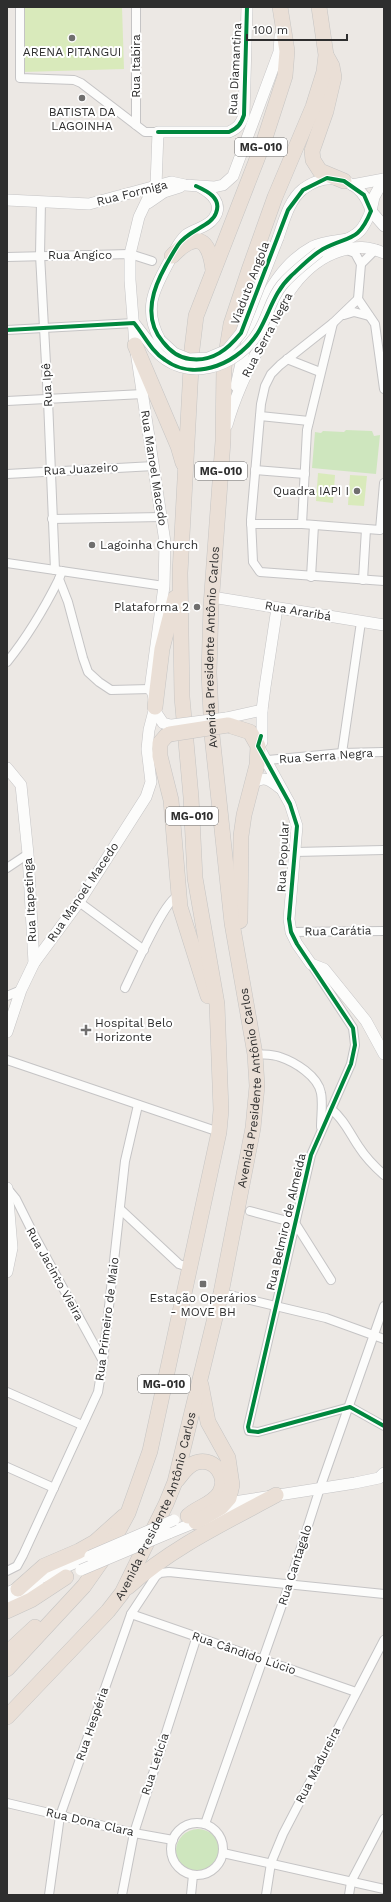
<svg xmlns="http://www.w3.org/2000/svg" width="391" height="1902" viewBox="0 0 391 1902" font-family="'Work Sans',sans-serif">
  <rect width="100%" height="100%" fill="#ece8e4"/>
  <g fill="#cee6be">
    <path d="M346 430 372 431 374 436 380 435 376 474 312 468 315 432 321 433 323 431 344 432Z"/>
    <circle cx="198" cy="1851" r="22"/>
  </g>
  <g fill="#d9eabb">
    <path d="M122 7 124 69 23 72 21 8Z"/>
    <path d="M318 473 335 475 333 503 316 501Z"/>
    <path d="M350 475 367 476 364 506 348 505Z"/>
  </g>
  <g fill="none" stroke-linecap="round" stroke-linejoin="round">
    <defs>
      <g id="street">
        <path d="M20 7V78L74 80 81 83 145 132H158"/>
        <path d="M136 125V7"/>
        <path d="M41 201 40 255 48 400 55 570"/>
        <path d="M347 250 355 253 361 264 358 299"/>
        <path d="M7 257 130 254 152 261"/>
        <path d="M361 264 376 249"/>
        <path d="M344 315 354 312 369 316"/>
        <path d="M333 323 307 430 302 524 380 530 384 483"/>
        <path d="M7 330 134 323"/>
        <path d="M287 359 320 372"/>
        <path d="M384 389 375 324 358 299 333 323 280 365 271 374 265 386 261 404 251 520 253 562 260 572 384 581"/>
        <path d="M7 401 143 394"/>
        <path d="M260 416 309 421"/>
        <path d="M255 470 305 474"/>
        <path d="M7 474 154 466"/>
        <path d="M52 519 162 517"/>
        <path d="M251 524H302"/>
        <path d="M7 563 164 586"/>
        <path d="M62 571 59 579 68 602 83 658 88 672 99 682 111 690 150 689"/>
        <path d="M311 577 314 525"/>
        <path d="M363 580 366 529"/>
        <path d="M7 662C28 636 44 609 59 579"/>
        <path d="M342 753 361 622"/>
        <path d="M268 760 342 753 384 752"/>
        <path d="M295 852 384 850"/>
        <path d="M7 868 28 854"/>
        <path d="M79 902 144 950"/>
        <path d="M291 932 384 931"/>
        <path d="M311 964 353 1028 355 1045 351 1064 311 1155 248 1427 249 1431 258 1432 350 1407 384 1426"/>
        <path d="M125 988C133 972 165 899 178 896"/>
        <path d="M7 996 21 990"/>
        <path d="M255 1054C264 1055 272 1054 280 1057 295 1062 318 1076 321 1093 323 1103 321 1116 321 1127"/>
        <path d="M7 1060 219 1132"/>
        <path d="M331 1109C344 1119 350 1134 359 1147 366 1158 375 1167 384 1175"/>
        <path d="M7 1188 16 1199 34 1235 103 1361"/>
        <path d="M120 1209 179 1264 191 1268"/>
        <path d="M250 1211 295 1223 331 1280"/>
        <path d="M221 1293 326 1318 384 1339"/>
        <path d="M7 1392 82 1425"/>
        <path d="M7 1467 54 1488"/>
        <path d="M7 1571 17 1566 23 1555 98 1392 103 1361 125 1161 138 1105"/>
        <path d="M131 1614 356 1692"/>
        <path d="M7 1803 134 1833 173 1840"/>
        <circle cx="197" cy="1849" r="26"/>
        <path d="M205 1824 289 1585 320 1488 384 1306"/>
        <path d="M223 1853 384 1889"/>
        <path d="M49 1895 60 1816 131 1614 156 1576 160 1573 169 1572 384 1594"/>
        <path d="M122 1895 134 1833 197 1636"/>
        <path d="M191 1895 193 1875"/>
        <path d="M266 1895 271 1863 283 1834 384 1640"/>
        <path d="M349 1895 351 1882 384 1819"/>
      </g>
      <g id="secondary">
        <path d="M384 179 374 197 371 211 384 226"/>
        <path d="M352 185 384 179"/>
        <path d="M156 186 158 132H229C238 128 241 124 244 115L247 7"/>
        <path d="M7 200 89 204 171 182 185 185 214 187 223 185 233 176 279 52 280 36"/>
        <path d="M148 203 164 192 180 187"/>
        <path d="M278 238C284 221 289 200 303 189 330 169 362 180 371 211 363 230 360 234 341 242"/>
        <path d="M134 323 154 349"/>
        <path d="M160 340C142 307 155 288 171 258 175 250 179 241 186 235 194 229 208 227 214 218 224 204 211 193 200 187"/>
        <path d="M236 386C245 339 267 271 312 247 322 242 336 241 348 239"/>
        <path d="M227 425C235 396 248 370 261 343 279 307 298 264 340 251 356 246 368 246 384 253"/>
        <path d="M212 597 384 625"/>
        <path d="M155 711 163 723 170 725"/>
        <path d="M226 718 262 710"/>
        <path d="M261 736 258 746 290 804 297 826 289 919 291 932 297 944 311 964 324 969 366 1021 384 1054"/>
        <path d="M262 742V710L265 687 277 608"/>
        <path d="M7 768 21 785 28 854 34 963 21 990 7 1032"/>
        <path d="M253 783C264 775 270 780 280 788"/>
        <path d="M34 963 79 902 146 797 151 782 147 749 149 730 155 707 153 693 150 689 164 586 165 542 135 345 130 280V254L139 217 149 196 156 186"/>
        <path d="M7 1188 12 1248 7 1272"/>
        <path d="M221 1504 355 1483 379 1478 384 1473"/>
        <path d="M169 1533 196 1522 242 1508"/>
        <path d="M7 1593 90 1556"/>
        <path d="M7 1602 39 1587"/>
      </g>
      <g id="highway">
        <path d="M327 57 332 66 334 77 326 111 312 151 313 160 320 171 344 181"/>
        <path d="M172 256C195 232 209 236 213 270"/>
        <path d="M135 345 178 446 183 463"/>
        <path d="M155 707 162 649 175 598"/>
        <path d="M228 725 250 732 258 746 257 765 244 815 241 836 240 921"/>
        <path d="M170 734 166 736 160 743V756L171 800 180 907 208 996"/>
        <path d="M177 1480C183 1473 188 1464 198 1462 215 1458 228 1477 220 1492 214 1504 197 1507 188 1516"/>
        <path d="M196 1522 221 1507 229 1498 232 1485 228 1458 208 1422 201 1385"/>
        <path d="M128 1587C171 1548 226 1522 276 1495"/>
        <path d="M18 1589 44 1566 79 1551 95 1542 124 1516"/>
        <path d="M7 1611 31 1600 66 1577"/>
        <path d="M7 1653 35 1627"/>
        <path d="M7 1669 84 1586 103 1559 128 1513 150 1451 219 1132 221 1110 217 1004 195 878 191 797 182 697 180 573 192 349 196 316 264 141 285 76 287 51 280 7"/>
        <path id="s1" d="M7 1717 108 1611 122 1593 166 1504 175 1482 221 1293 253 1128 257 1086 255 1054 232 923 212 735 209 673 211 606 223 441 224 367 231 324 249 270 275 197 313 107 324 72 326 55 319 7"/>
      </g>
    </defs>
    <use href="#street" stroke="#c5c4c5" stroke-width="10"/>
    <use href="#secondary" stroke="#c5c4c5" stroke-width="12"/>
    <use href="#highway" stroke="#c6c5c4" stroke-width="16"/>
    <use href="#street" stroke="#fcfcfb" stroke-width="8"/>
    <use href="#secondary" stroke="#fcfcfb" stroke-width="11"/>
    <use href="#highway" stroke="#eadfd6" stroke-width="15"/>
    <defs>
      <g id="secondary-bridge">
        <path d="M160 340 174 353 189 359 208 358 227 350 241 333 278 238"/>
        <path d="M154 349C184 385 238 368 259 331 268 316 271 298 282 285 293 272 307 262 319 252"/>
        <path d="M172 725 226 718"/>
        <path d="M90 1556 174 1520"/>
        <path d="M81 1570 169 1533"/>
      </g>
      <path id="highway-bridge" d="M170 734 228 725"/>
    </defs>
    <use href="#secondary-bridge" stroke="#c5c4c5" stroke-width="12" stroke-linecap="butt"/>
    <use href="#highway-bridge" stroke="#c6c5c4" stroke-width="16" stroke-linecap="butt"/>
    <use href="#secondary-bridge" stroke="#fcfcfb" stroke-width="11"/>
    <use href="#highway-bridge" stroke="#eadfd6" stroke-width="15"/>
    <defs>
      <g id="cycleway">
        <path d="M158 132H229C238 128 241 124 244 115L247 7"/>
        <path d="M7 330 134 323C144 335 151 351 165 360 196 383 241 362 259 331 270 312 274 292 291 276 301 267 311 256 323 249 349 235 358 243 371 211L364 195 344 181 327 178 303 190 288 210 241 333C228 349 213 362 190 359 179 358 170 351 163 342 137 312 160 273 178 245 188 230 212 226 216 213 222 198 207 191 196 186"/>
        <path d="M261 736 258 746 290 804 297 826 289 919 291 932 297 944 353 1028 355 1045 351 1064 311 1155 248 1427 249 1431 258 1432 350 1407 384 1426"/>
      </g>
    </defs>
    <use href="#cycleway" stroke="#fff" stroke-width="6"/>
    <use href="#cycleway" stroke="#00873e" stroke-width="4"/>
  </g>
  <g fill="#706f6e" stroke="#fff" stroke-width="1.5">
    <circle cx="72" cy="38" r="4"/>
    <circle cx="82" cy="98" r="4"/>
    <circle cx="357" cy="491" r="4"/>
    <circle cx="92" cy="545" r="4"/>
    <circle cx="197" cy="607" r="4"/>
    <path d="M84 1024h4v4h4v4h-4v4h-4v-4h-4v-4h4z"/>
    <rect x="199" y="1280" width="8" height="8" rx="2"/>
  </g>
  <g text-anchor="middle" stroke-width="4" stroke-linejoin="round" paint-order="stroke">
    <g fill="#fff" stroke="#6d6d6d" stroke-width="1">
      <rect x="235" y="138" width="52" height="18" rx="3"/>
      <rect x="195" y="462" width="52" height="18" rx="3"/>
      <rect x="166" y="807" width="52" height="18" rx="3"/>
      <rect x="138" y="1375" width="52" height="18" rx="3"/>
    </g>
    <g font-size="11" font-weight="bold" fill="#2e2e2e">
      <text x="261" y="151">MG-010</text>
      <text x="221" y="475">MG-010</text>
      <text x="192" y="820">MG-010</text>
      <text x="164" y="1388">MG-010</text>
    </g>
    <g font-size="12" fill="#2e2e2e" stroke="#fff">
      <text x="72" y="56">ARENA PITANGUI</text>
      <text x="82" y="116">BATISTA DA<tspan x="82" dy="14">LAGOINHA</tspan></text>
      <text x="349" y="495" text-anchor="end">Quadra IAPI I</text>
      <text x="100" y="549" text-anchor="start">Lagoinha Church</text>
      <text x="189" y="611" text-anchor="end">Plataforma 2</text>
      <text x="95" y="1027" text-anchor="start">Hospital Belo<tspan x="95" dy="14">Horizonte</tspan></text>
      <text x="203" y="1302">Estação Operários<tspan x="203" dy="14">- MOVE BH</tspan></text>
    </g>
    <g font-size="12" fill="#2e2e2e" stroke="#fff">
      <text transform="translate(136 66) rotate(-90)" y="4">Rua Itabira</text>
      <text transform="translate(235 69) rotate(-87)" y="4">Rua Diamantina</text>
      <text transform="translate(132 193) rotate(-14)" y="4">Rua Formiga</text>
      <text x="80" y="259">Rua Angico</text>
      <text transform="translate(250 283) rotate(-69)" y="4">Viaduto Angola</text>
      <text transform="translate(267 335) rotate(-62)" y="4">Rua Serra Negra</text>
      <text transform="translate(47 385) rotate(-93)" y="4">Rua Ipê</text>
      <text transform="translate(154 468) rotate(81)" y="4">Rua Manoel Macedo</text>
      <text transform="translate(81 469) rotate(-3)" y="4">Rua Juazeiro</text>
      <text transform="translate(298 611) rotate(10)" y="4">Rua Araribá</text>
      <text dy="4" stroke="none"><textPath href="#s1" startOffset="1139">Avenida Presidente Antônio Carlos</textPath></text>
      <text transform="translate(326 756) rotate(-4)" y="4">Rua Serra Negra</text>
      <text transform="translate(283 857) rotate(-87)" y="4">Rua Popular</text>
      <text transform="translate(83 892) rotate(-56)" y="4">Rua Manoel Macedo</text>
      <text transform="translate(30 900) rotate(-93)" y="4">Rua Itapetinga</text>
      <text transform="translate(338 931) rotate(-1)" y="4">Rua Carátia</text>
      <text dy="4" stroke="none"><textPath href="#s1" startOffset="695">Avenida Presidente Antônio Carlos</textPath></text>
      <text transform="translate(286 1222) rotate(-77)" y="4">Rua Belmiro de Almeida</text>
      <text transform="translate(55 1274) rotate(61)" y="4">Rua Jacinto Vieira</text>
      <text transform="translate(107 1319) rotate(-83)" y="4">Rua Primeiro de Maio</text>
      <text dy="4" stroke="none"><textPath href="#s1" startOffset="263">Avenida Presidente Antônio Carlos</textPath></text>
      <text transform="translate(295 1565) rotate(-72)" y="4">Rua Cantagalo</text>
      <text transform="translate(244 1653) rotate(19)" y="4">Rua Cândido Lúcio</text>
      <text transform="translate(92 1724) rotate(-71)" y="4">Rua Hespéria</text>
      <text transform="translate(155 1764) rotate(-72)" y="4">Rua Letícia</text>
      <text transform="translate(318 1765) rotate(-63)" y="4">Rua Madureira</text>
      <text transform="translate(90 1822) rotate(13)" y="4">Rua Dona Clara</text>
    </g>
  </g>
  <rect width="391" height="1902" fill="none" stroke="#2e2e2e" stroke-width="16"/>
  <path d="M247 34v6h100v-6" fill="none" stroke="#2e2e2e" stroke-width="2"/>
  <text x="253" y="34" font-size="12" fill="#2e2e2e" stroke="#ffffff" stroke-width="3" paint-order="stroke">100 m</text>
</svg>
